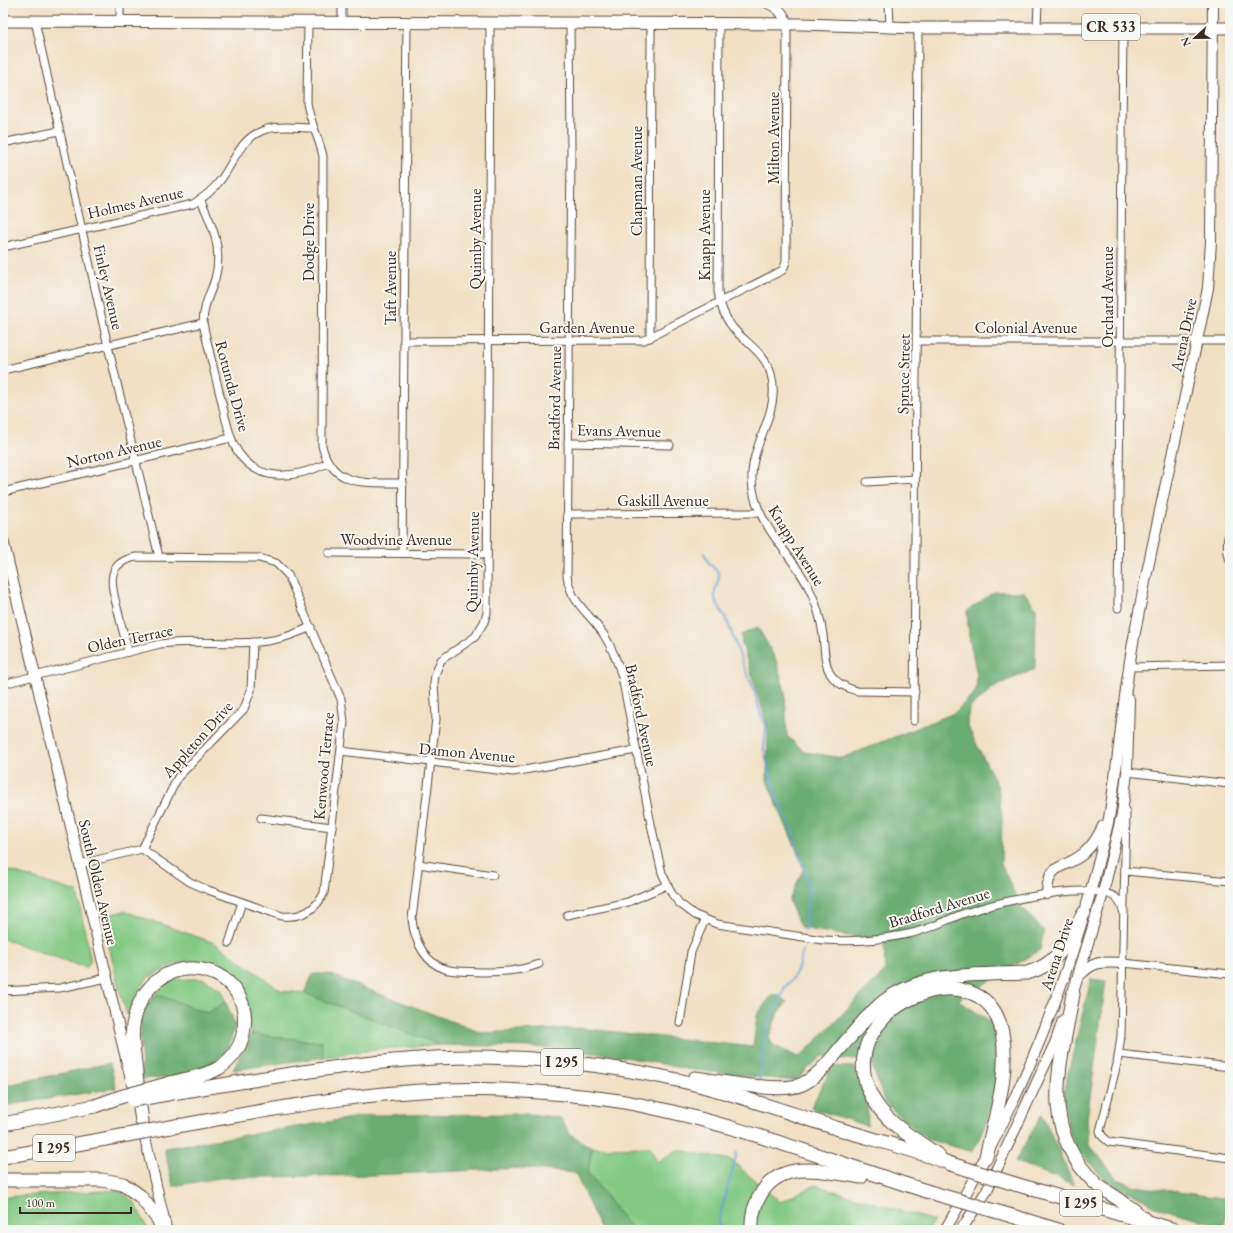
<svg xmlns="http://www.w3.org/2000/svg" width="1233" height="1233" viewBox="0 0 1233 1233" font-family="'EB Garamond',serif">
  <rect width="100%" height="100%" fill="#f6f6f2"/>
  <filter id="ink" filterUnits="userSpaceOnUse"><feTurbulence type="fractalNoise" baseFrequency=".025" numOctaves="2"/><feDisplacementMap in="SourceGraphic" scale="8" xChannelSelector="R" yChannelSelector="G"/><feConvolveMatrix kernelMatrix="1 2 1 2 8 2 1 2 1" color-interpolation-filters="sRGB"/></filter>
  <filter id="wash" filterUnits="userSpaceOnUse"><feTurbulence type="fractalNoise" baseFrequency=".012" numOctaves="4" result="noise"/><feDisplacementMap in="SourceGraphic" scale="16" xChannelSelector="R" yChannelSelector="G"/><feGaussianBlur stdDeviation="0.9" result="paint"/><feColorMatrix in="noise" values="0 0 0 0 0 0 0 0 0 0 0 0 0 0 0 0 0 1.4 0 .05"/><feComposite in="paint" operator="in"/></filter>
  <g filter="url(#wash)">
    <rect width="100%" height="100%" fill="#f1e0c4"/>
    <g fill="#83c983" stroke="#5f7a50">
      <path d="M3 869 77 892 91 961 86 968 3 939Z"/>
      <path d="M124 911 215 943 282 991 304 993 440 1045 379 1049 324 1057 320 1042 251 1034 247 1005 229 977 211 963 175 964 147 978 127 1015 119 988 102 917Z"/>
      <path d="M177 979H204L222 990 226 1002 207 1013 156 994 159 987Z"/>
      <path d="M650 1147 657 1162 677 1150 731 1160 780 1202 815 1185 934 1221 928 1230H632L588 1173 592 1148Z"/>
      <path d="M119 1190 135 1203 148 1230H3V1197Z"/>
    </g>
    <g fill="#6aad71" stroke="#526c48">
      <path d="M994 592H1024L1036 608 1035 669 997 685 969 708 967 725 998 787 1002 817 1001 864 1021 907 1044 930 1040 950 958 1000 993 1023 999 1074 989 1115 973 1152 926 1139 885 1103 871 1062 822 1056 795 1081 692 1070 620 1056 535 1047 440 1045 304 993 313 974H328L482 1033 579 1028 753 1047 757 1015 771 996 778 995 787 1002 777 1015 769 1038 773 1045 798 1057 802 1055 885 971 884 942 801 928 789 901 804 867 767 781 768 727 742 644 741 635 758 627 776 660 785 692 787 736 805 752 842 758 954 713 976 691 977 675 969 637 967 611Z"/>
      <path d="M1091 979 1106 981 1087 1119 1089 1144 1117 1179 1135 1186 1229 1199 1224 1226 1159 1208 1103 1178 1077 1149 1068 1129 1063 1094Z"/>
      <path d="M156 994 207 1013 226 1002 235 1025 228 1050 209 1066 172 1077 142 1079 140 1013Z"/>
      <path d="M251 1034 321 1042 324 1057 233 1070Z"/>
      <path d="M110 1063 116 1088 3 1106V1086Z"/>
      <path d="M832 1066 855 1067 867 1101 868 1126 811 1108Z"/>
      <path d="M530 1114 561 1118 570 1134 592 1148 588 1173 632 1230H601L575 1173 521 1168 374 1175 219 1178 173 1186 164 1148 371 1115Z"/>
      <path d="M1042 1114 1074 1185 1015 1161Z"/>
    </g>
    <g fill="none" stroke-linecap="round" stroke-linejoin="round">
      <g stroke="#6ca0d8" stroke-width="2">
        <path d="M704 553 709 563 718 572 719 578 715 590V599L728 623 744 667 754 689 759 709 766 726 764 750 775 793 792 830 809 886 805 930"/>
        <path d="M759 1082C763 1064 763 1040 768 1024 773 1008 781 1005 784 988 796 978 799 966 803 950"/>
        <path d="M720 1230 718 1222 736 1157V1152"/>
      </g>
    </g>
  </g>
  <g filter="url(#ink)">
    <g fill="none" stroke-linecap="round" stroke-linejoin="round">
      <defs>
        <g id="street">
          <path d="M120 3V22"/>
          <path d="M342 3V22"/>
          <path d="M889 3 890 27"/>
          <path d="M35 21 108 346 159 557"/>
          <path d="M308 22 307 103C310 122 319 138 323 156L322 446C333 489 368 482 403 483"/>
          <path d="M490 23 487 613 484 622 475 637 441 660 435 675 434 683 436 719 412 919C414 940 425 965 449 970 459 972 471 971 482 972 503 972 520 971 539 964"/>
          <path d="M570 23 571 151 567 576C571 604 590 613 604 635 612 648 618 663 622 677L652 829 662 873 672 894 679 903 695 915 717 924 823 940C852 942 880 940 908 934 928 930 946 920 965 913 995 903 1088 880 1115 897 1120 901 1122 907 1124 913"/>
          <path d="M719 24 718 292C720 305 725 318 733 328 747 344 765 353 771 374 782 412 750 443 752 480 754 527 796 555 813 597 818 609 821 621 823 635 826 664 823 681 857 691L915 692"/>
          <path d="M1037 27 1038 3"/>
          <path d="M3 143 59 131"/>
          <path d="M200 199C213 225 223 250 215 279 210 294 203 307 203 323 208 347 214 371 220 395 224 411 227 429 234 445 254 485 294 479 328 463"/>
          <path d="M3 247 193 204C203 198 212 191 219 182 236 161 238 138 267 129 282 125 298 128 313 128"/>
          <path d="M650 338 651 24"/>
          <path d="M404 341 644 340 783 270 786 262 787 24"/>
          <path d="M917 341H1230"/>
          <path d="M3 370 203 323"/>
          <path d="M568 443 670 445"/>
          <path d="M867 482 915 479"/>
          <path d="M3 492 231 438"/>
          <path d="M567 514 759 513"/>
          <path d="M1230 527C1227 540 1226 548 1230 561"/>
          <path d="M329 553 487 554"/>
          <path d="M402 553 407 22"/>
          <path d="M1118 608 1123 27"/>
          <path d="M1129 667 1230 665"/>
          <path d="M3 684 160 644C195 639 232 646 267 641 283 639 297 633 311 627"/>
          <path d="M914 721 918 28"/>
          <path d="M341 751 513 772 636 750"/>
          <path d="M1127 772 1230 784"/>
          <path d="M1126 812 1121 1036 1117 1064 1100 1131 1102 1136 1109 1142 1230 1158"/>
          <path d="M261 818 332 827"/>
          <path d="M142 849 178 777 244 709 251 690 253 642"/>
          <path d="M80 864 142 849 190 882 208 890 282 916C301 918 315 911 324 893L344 722 341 699 288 575 276 563 259 558 136 557C103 563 112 588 118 611 121 625 125 638 128 651"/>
          <path d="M418 864 493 875"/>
          <path d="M1125 871 1230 881"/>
          <path d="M567 915 628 902 667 885"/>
          <path d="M229 943 242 902"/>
          <path d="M1123 963 1230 974"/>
          <path d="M3 991 60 988 107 978"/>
          <path d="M680 1023 691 952 705 920"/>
          <path d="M1119 1054 1230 1067"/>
        </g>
        <g id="secondary">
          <path d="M768 3C778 7 784 14 787 24"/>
          <path d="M3 540 132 1084"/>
          <path d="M1047 894C1048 862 1063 870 1083 854 1092 846 1098 837 1103 826"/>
          <path d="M1078 977C1094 960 1101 962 1123 963"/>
          <path d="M1071 999 1103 893 1122 814 1127 772 1129 699"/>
          <path d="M142 1125 166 1228"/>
          <path d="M945 1230C1010 1119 1057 1014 1091 890 1097 866 1104 842 1109 818 1120 754 1123 690 1136 627 1158 513 1185 401 1208 288L1211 241 1213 3"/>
          <path d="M961 1230 986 1192 1056 1041 1063 1020"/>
        </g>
        <path id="primary" d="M3 21 803 24 918 28H1230"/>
        <g id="highway">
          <path d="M1073 994C1061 1064 1037 1126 1095 1183 1104 1191 1116 1196 1125 1204 1133 1209 1140 1215 1146 1221"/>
          <path d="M695 1078C719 1081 779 1093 800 1085 819 1078 836 1052 850 1037 860 1025 871 1012 883 1002 925 971 978 975 1027 973 1060 964 1068 940 1084 913"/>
          <path d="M167 1094C267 1078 369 1058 470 1057 543 1057 615 1066 686 1082 737 1094 786 1112 836 1128 874 1140 914 1149 951 1164"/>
          <path d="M142 1121C139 1102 137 1083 135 1064 134 1051 131 1038 133 1025 148 938 259 961 243 1034 240 1048 231 1060 219 1068 204 1077 184 1079 167 1084"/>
          <path d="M3 1124 95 1106"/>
          <path d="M176 1126C264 1111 353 1093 443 1090 502 1088 561 1092 619 1101 723 1119 825 1159 926 1191"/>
          <path d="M939 1156C913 1137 883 1123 869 1091 833 1007 984 943 1002 1032 1010 1073 995 1116 986 1157"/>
          <path d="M3 1157 105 1139"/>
          <path d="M3 1180H102L123 1184 140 1196 158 1219 163 1230"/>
          <path d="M1015 1184 1175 1230"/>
          <path d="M1012 1216 1058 1230"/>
          <path d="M752 1230C751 1217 755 1203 762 1192 785 1158 827 1172 861 1177"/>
        </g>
      </defs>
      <use href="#street" stroke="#564537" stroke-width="9"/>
      <use href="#secondary" stroke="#564537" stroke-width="12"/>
      <use href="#primary" stroke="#564537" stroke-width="13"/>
      <use href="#highway" stroke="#564537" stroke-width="15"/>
      <use href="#street" stroke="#fff" stroke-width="7"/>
      <use href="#secondary" stroke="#fff" stroke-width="10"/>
      <use href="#primary" stroke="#fff" stroke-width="11"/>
      <use href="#highway" stroke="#fff" stroke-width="13"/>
      <defs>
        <g id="highway-bridge">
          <path d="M133 1100 167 1094"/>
          <path d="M95 1106 120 1097 167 1084"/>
          <path d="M105 1139 176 1126"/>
          <path d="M951 1164 1015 1184"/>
          <path d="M926 1191 1012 1216"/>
        </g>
      </defs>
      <use href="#highway-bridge" stroke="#564537" stroke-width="15" stroke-linecap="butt"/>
      <use href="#highway-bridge" stroke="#fff" stroke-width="13"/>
    </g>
  </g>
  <g text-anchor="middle" stroke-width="4" stroke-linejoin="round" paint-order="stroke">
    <g fill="#f6f6f2" stroke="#73675e" stroke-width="1">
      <rect x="1082" y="14" width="58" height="26" rx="3"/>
      <rect x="541" y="1049" width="42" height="26" rx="3"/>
      <rect x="33" y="1135" width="42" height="26" rx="3"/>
      <rect x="1060" y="1190" width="42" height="26" rx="3"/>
    </g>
    <g font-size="15" font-weight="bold" fill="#3b2a1e">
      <text x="1111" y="32">CR 533</text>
      <text x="562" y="1067">I 295</text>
      <text x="54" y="1153">I 295</text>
      <text x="1081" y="1208">I 295</text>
    </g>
    <g font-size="16" fill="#3b2a1e" stroke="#f6f6f2">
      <text transform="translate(773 138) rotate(-90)" y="6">Milton Avenue</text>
      <text transform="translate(636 181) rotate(-90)" y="6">Chapman Avenue</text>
      <text transform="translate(135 202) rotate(-13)" y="6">Holmes Avenue</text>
      <text transform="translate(704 235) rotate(-90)" y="6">Knapp Avenue</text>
      <text transform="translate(475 239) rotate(-90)" y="6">Quimby Avenue</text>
      <text transform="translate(308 242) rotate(-90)" y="6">Dodge Drive</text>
      <text transform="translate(109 287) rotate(77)" y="6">Finley Avenue</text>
      <text transform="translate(390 288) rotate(-90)" y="6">Taft Avenue</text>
      <text transform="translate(1107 297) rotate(-90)" y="6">Orchard Avenue</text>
      <text x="587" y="333">Garden Avenue</text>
      <text x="1026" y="333">Colonial Avenue</text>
      <text transform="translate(1183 335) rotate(-78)" y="6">Arena Drive</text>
      <text transform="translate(903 374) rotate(-89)" y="6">Spruce Street</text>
      <text transform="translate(233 386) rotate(75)" y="6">Rotunda Drive</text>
      <text transform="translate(554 398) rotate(-89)" y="6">Bradford Avenue</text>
      <text transform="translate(619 430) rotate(1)" y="6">Evans Avenue</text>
      <text transform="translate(114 451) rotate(-13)" y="6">Norton Avenue</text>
      <text x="663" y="506">Gaskill Avenue</text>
      <text x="396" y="545">Woodvine Avenue</text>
      <text transform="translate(797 545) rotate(58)" y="6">Knapp Avenue</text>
      <text transform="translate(472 562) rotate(-89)" y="6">Quimby Avenue</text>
      <text transform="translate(130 638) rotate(-12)" y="6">Olden Terrace</text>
      <text transform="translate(642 715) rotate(78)" y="6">Bradford Avenue</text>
      <text transform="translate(197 739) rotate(-48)" y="6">Appleton Drive</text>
      <text transform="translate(467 752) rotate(5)" y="6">Damon Avenue</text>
      <text transform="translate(323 766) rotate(-85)" y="6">Kenwood Terrace</text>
      <text transform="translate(99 882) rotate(77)" y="6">South Olden Avenue</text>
      <text transform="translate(939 907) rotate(-17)" y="6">Bradford Avenue</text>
      <text transform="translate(1056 954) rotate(-72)" y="6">Arena Drive</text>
    </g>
  </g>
  <rect width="1233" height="1233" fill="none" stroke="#f6f6f2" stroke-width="16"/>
  <g transform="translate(1195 38) rotate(248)" stroke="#f6f6f2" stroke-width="3" paint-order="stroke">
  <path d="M0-3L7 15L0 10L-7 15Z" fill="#3b2a1e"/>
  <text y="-6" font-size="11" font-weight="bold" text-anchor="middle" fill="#3b2a1e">N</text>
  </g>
  <path d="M20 1207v6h111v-6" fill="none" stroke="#3b2a1e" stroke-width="2"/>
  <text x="26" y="1207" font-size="12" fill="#3b2a1e" stroke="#f6f6f2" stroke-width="3" paint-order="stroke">100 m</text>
</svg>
